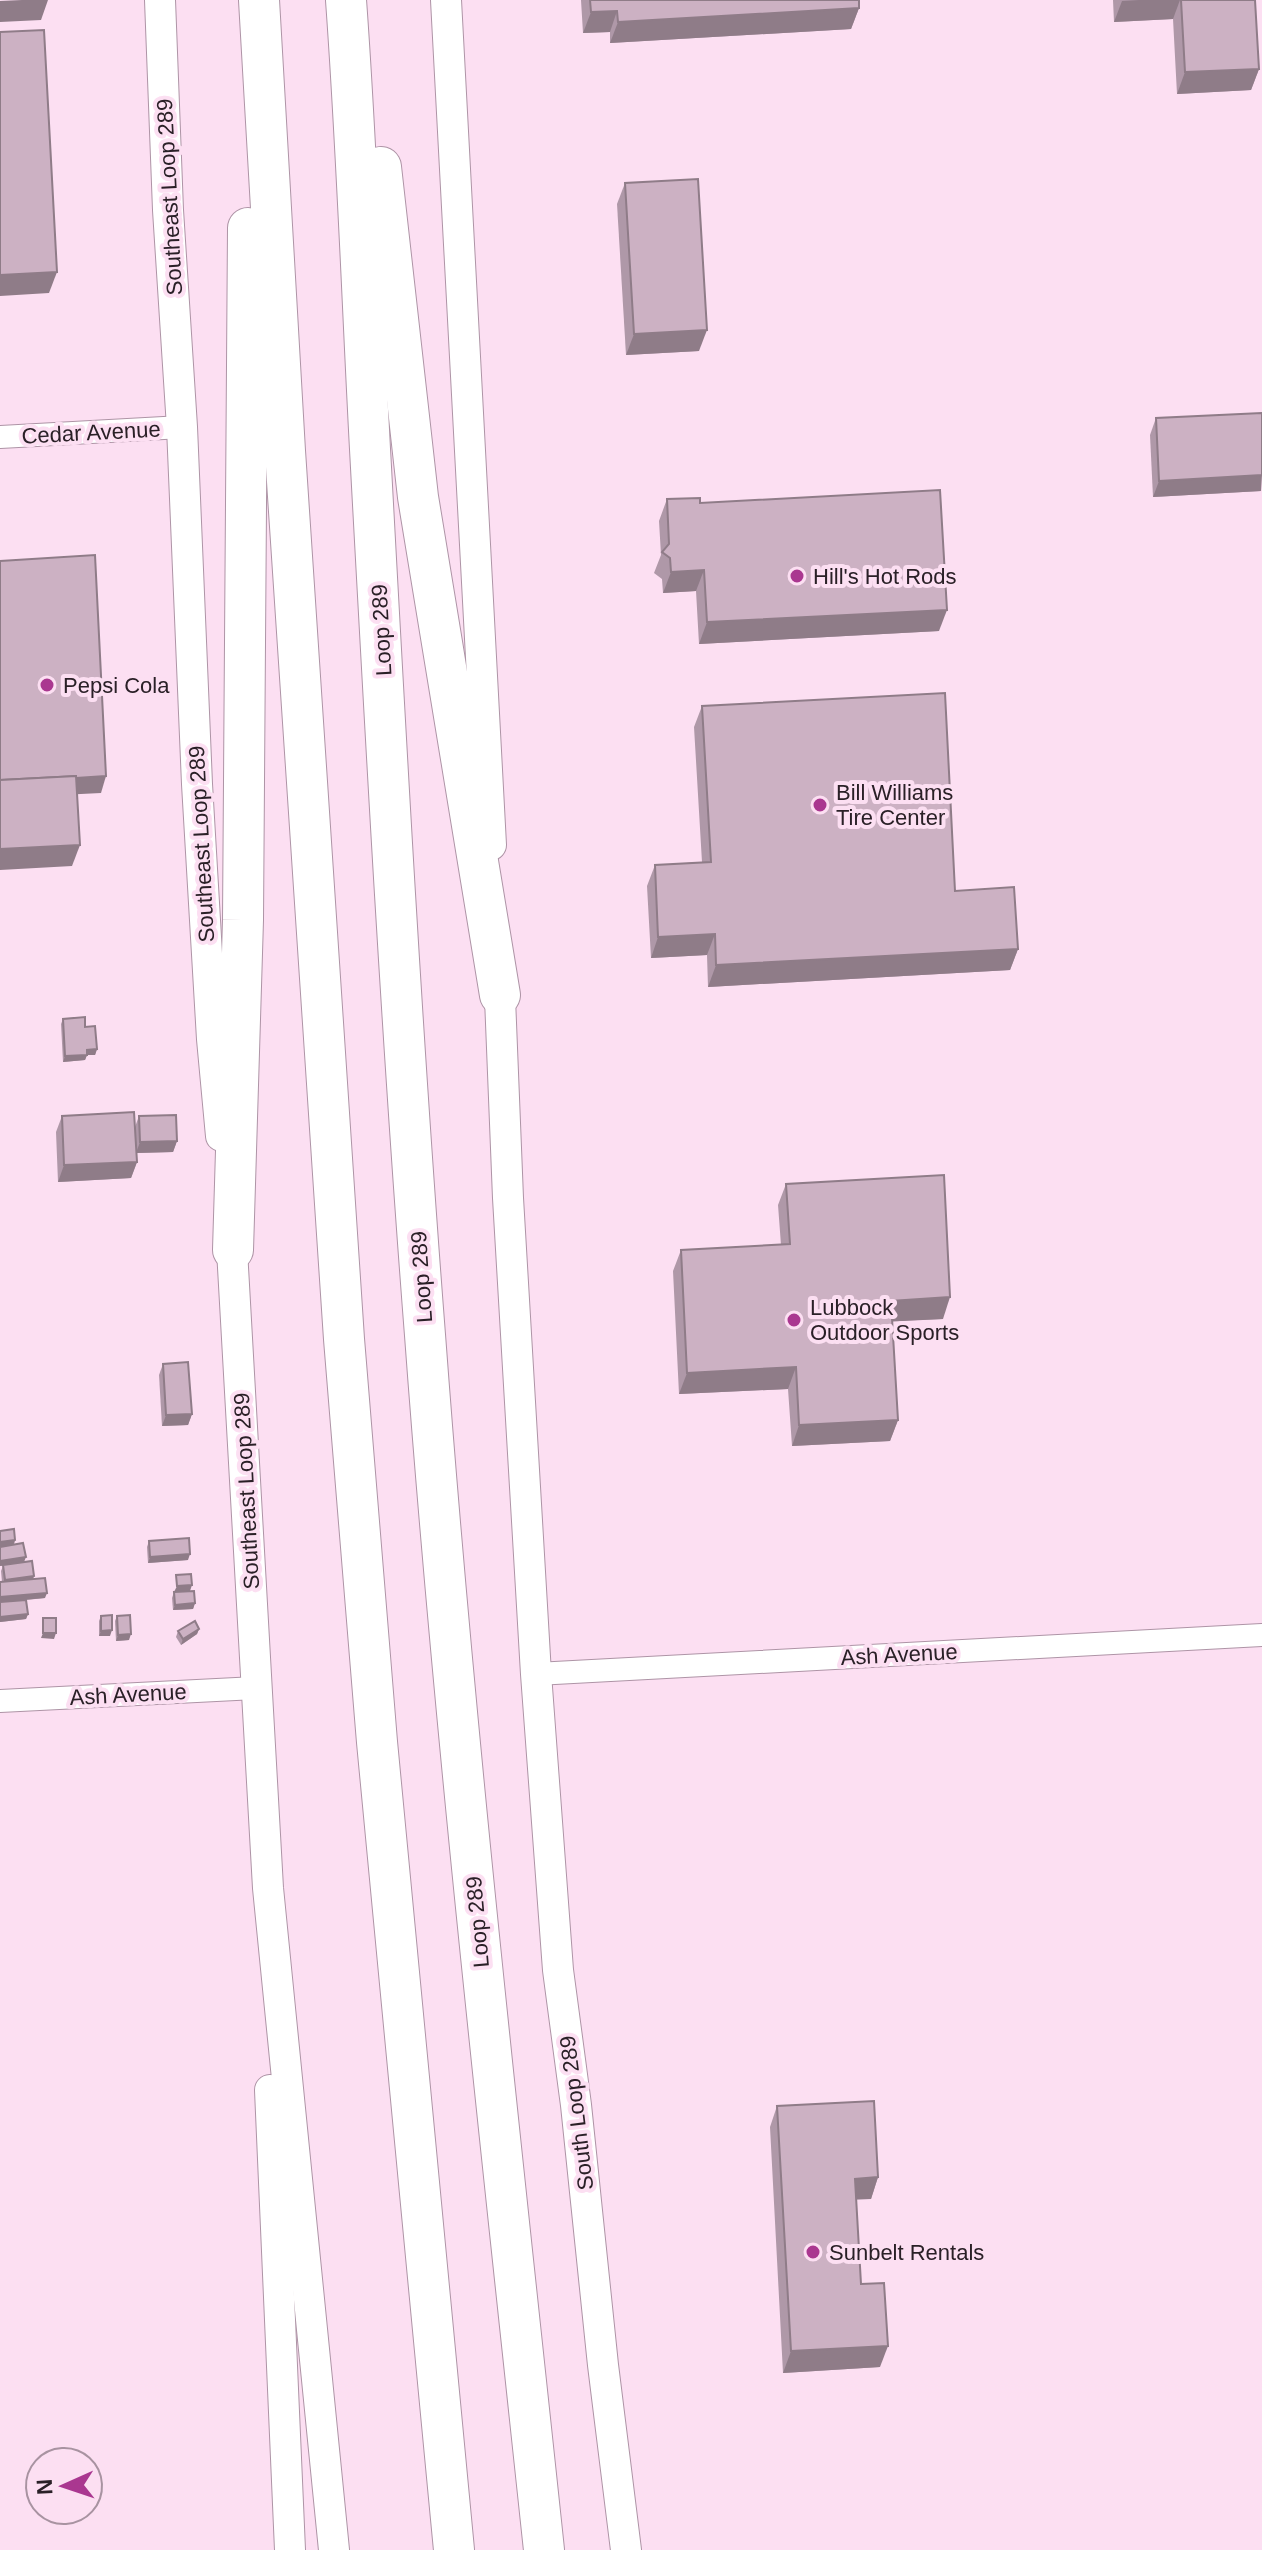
<svg xmlns="http://www.w3.org/2000/svg" width="1262" height="2550" viewBox="0 0 1262 2550" font-family="Arial,sans-serif">
  <rect width="100%" height="100%" fill="#fcdff2"/>
  <g fill="none" stroke-linecap="round" stroke-linejoin="round">
    <defs>
      <g id="minor">
        <path d="M0 437 182 427"/>
        <path d="M536 1674 1262 1635"/>
        <path d="M0 1701 256 1688"/>
      </g>
      <g id="secondary">
        <path d="M160 0 168 210 182 427 197 784 212 1039 221 1136"/>
        <path d="M446 0 491 845"/>
        <path d="M499 973 508 1198 536 1674 558 1970 576 2105 603 2365 626 2550"/>
        <path d="M231 1232 268 1888 334 2550"/>
        <path d="M270 2090 290 2550"/>
      </g>
      <g id="motorway">
        <path d="M259 0 285 451 344 1339 377 1742 454 2550"/>
        <path d="M346 0C357 150 362 299 370 449 386 744 402 1040 425 1335 455 1741 501 2145 544 2550"/>
        <path d="M381 167 418 497 500 995"/>
        <path d="M233 1250 243 920 248 228"/>
      </g>
    </defs>
    <use href="#minor" stroke="#ae94a6" stroke-width="24"/>
    <use href="#secondary" stroke="#ae94a6" stroke-width="32"/>
    <use href="#motorway" stroke="#ae94a6" stroke-width="42"/>
    <use href="#minor" stroke="#fff" stroke-width="22"/>
    <use href="#secondary" stroke="#fff" stroke-width="30"/>
    <use href="#motorway" stroke="#fff" stroke-width="40"/>
  </g>
  <g fill="#af98a8">
    <path d="M581 0H859V8L851 29 610 43V32L583 33Z"/>
    <path d="M1113 0H1255L1259 69 1251 90 1177 94 1173 19 1114 22Z"/>
    <path d="M625 183 699 351 626 355 617 204Z"/>
    <path d="M1156 418 1261 491 1153 497 1150 435Z"/>
    <path d="M667 499 700 503 939 631 699 644 696 591 663 593 662 579 654 573 661 555 659 521Z"/>
    <path d="M702 706 955 891 1018 949 1010 970 708 987 707 955 651 958 647 886 655 865 702 862 694 727Z"/>
    <path d="M63 1019 85 1027 97 1049 95 1055H87L85 1060 63 1062 61 1024Z"/>
    <path d="M62 1116 135 1127 139 1116 177 1141 173 1152 136 1153 137 1162 131 1178 58 1182 56 1132Z"/>
    <path d="M786 1184 943 1319 892 1321 898 1420 890 1441 792 1446 788 1389 679 1394 673 1271 681 1250 781 1245 778 1205Z"/>
    <path d="M163 1364 192 1414 188 1425 162 1426 159 1375Z"/>
    <path d="M0 1531 15 1540 14 1545 34 1576 33 1579 45 1598 26 1600 28 1614 26 1619 0 1622V1602L2 1582 1 1571 3 1566H0Z"/>
    <path d="M149 1541 188 1560 148 1563 147 1547Z"/>
    <path d="M174 1592 195 1603 193 1609 173 1610 172 1598Z"/>
    <path d="M101 1616 110 1636H99V1621Z"/>
    <path d="M117 1616 129 1640 116 1641 115 1621Z"/>
    <path d="M199 1629 197 1634 181 1645 176 1637 178 1631Z"/>
    <path d="M777 2106 878 2177 871 2199H856L861 2284 880 2367 783 2373 770 2127Z"/>
  </g>
  <g fill="#8f7c88">
    <path d="M22 0H48L41 20 0 22V1Z"/>
    <path d="M1139 0H1180L1173 19 1114 22 1122 1Z"/>
    <path d="M859 8 851 29 610 43 618 22Z"/>
    <path d="M617 11 610 32 583 33 591 12Z"/>
    <path d="M1259 69 1251 90 1177 94 1185 72Z"/>
    <path d="M57 272 49 293 0 296V275Z"/>
    <path d="M707 330 699 351 626 355 634 334Z"/>
    <path d="M1262 475 1261 491 1153 497 1159 481Z"/>
    <path d="M704 570 696 591 663 593 671 572Z"/>
    <path d="M947 610 939 631 699 644 707 622Z"/>
    <path d="M106 776 101 793 0 798V782Z"/>
    <path d="M80 845 72 866 0 870V849Z"/>
    <path d="M715 934 707 955 651 958 658 937Z"/>
    <path d="M1018 949 1010 970 708 987 716 965Z"/>
    <path d="M97 1049 95 1055H87L85 1060 63 1062 65 1056 87 1050Z"/>
    <path d="M177 1141 173 1152 136 1153 140 1142Z"/>
    <path d="M137 1162 131 1178 58 1182 64 1165Z"/>
    <path d="M950 1297 943 1319 883 1322 891 1301Z"/>
    <path d="M796 1367 788 1389 679 1394 687 1373Z"/>
    <path d="M192 1414 188 1425 162 1426 166 1415Z"/>
    <path d="M898 1420 890 1441 792 1446 799 1425Z"/>
    <path d="M15 1540 13 1546 0 1548V1542Z"/>
    <path d="M190 1554 188 1560 148 1563 150 1557Z"/>
    <path d="M26 1557 24 1562 0 1566V1561Z"/>
    <path d="M34 1576 32 1582 3 1586 5 1580Z"/>
    <path d="M192 1585 190 1591 174 1592 177 1586Z"/>
    <path d="M47 1593 45 1598 0 1602V1597Z"/>
    <path d="M195 1603 193 1609 173 1610 175 1605Z"/>
    <path d="M28 1614 26 1619 0 1622V1617Z"/>
    <path d="M199 1629 197 1634 181 1645 183 1639Z"/>
    <path d="M112 1630 110 1636H99L101 1631Z"/>
    <path d="M43 1633H56L54 1639 41 1638Z"/>
    <path d="M131 1634 129 1640 116 1641 118 1635Z"/>
    <path d="M878 2177 871 2199 847 2200 855 2179Z"/>
    <path d="M888 2346 880 2367 783 2373 791 2351Z"/>
  </g>
  <g fill="#ccb1c3" stroke="#8f7c88" stroke-width="2">
    <path d="M590 0H859V8L618 22 617 11 591 12Z"/>
    <path d="M1181 0H1255L1259 69 1185 72Z"/>
    <path d="M44 30 57 272 0 275V32Z"/>
    <path d="M698 179 707 330 634 334 625 183Z"/>
    <path d="M1262 413V475L1159 481 1156 418Z"/>
    <path d="M940 490 947 610 707 622 704 570 671 572 670 558 662 552 669 544 667 499 700 498V503Z"/>
    <path d="M95 555 106 776 76 778V776L0 780V561Z"/>
    <path d="M945 693 955 891 1014 887 1018 949 716 965 715 934 658 937 655 865 711 862 702 706Z"/>
    <path d="M76 776 80 845 0 849V780Z"/>
    <path d="M85 1017V1027L95 1026 97 1049 87 1050V1055L65 1056 63 1019Z"/>
    <path d="M134 1112 137 1162 64 1165 62 1116Z"/>
    <path d="M176 1115 177 1141 140 1142 139 1116Z"/>
    <path d="M944 1175 950 1297 891 1301 898 1420 799 1425 796 1367 687 1373 681 1250 790 1244 786 1184Z"/>
    <path d="M188 1362 192 1414 166 1415 163 1364Z"/>
    <path d="M14 1529 15 1540 0 1542V1531Z"/>
    <path d="M189 1538 190 1554 150 1557 149 1541Z"/>
    <path d="M23 1543 26 1557 0 1561V1547Z"/>
    <path d="M32 1561 34 1576 5 1580 3 1565Z"/>
    <path d="M191 1574 192 1585 177 1586 176 1575Z"/>
    <path d="M45 1578 47 1593 0 1597V1582Z"/>
    <path d="M194 1591 195 1603 175 1605 174 1592Z"/>
    <path d="M26 1600 28 1614 0 1617V1602Z"/>
    <path d="M112 1615V1630L101 1631V1616Z"/>
    <path d="M130 1615 131 1634 118 1635 117 1616Z"/>
    <rect x="43" y="1618" width="13" height="15"/>
    <path d="M195 1621 199 1629 183 1639 178 1631Z"/>
    <path d="M874 2101 878 2177 855 2179 861 2284 884 2283 888 2346 791 2351 777 2106Z"/>
  </g>
  <g fill="#aa3790" stroke="#fcdff2" stroke-width="3">
    <circle cx="797" cy="576" r="8"/>
    <circle cx="47" cy="685" r="8"/>
    <circle cx="820" cy="805" r="8"/>
    <circle cx="794" cy="1320" r="8"/>
    <circle cx="813" cy="2252" r="8"/>
  </g>
  <g text-anchor="middle" stroke-width="8" stroke-linejoin="round" paint-order="stroke">
    <g font-size="22" fill="#2a2027" stroke="#fcdff2">
      <text transform="translate(169 197) rotate(-93)" y="8">Southeast Loop 289</text>
      <text transform="translate(91 432) rotate(-3)" y="8">Cedar Avenue</text>
      <text transform="translate(381 630) rotate(-93)" y="8">Loop 289</text>
      <text transform="translate(201 844) rotate(-93)" y="8">Southeast Loop 289</text>
      <text transform="translate(421 1277) rotate(-94)" y="8">Loop 289</text>
      <text transform="translate(246 1491) rotate(-93)" y="8">Southeast Loop 289</text>
      <text transform="translate(899 1654) rotate(-3)" y="8">Ash Avenue</text>
      <text transform="translate(128 1694) rotate(-3)" y="8">Ash Avenue</text>
      <text transform="translate(477 1922) rotate(-95)" y="8">Loop 289</text>
      <text transform="translate(576 2113) rotate(-97)" y="8">South Loop 289</text>
    </g>
    <g font-size="22" fill="#2a2027" stroke="#fcdff2" text-anchor="start">
      <text x="813" y="584">Hill's Hot Rods</text>
      <text x="63" y="693">Pepsi Cola</text>
      <text x="836" y="800">Bill Williams<tspan x="836" dy="25">Tire Center</tspan></text>
      <text x="810" y="1315">Lubbock<tspan x="810" dy="25">Outdoor Sports</tspan></text>
      <text x="829" y="2260">Sunbelt Rentals</text>
    </g>
  </g>
  <g transform="translate(64 2486) rotate(267)"><circle r="38" fill="#fcdff2" stroke="#a893a1" stroke-width="2"/>
  <path d="M0-6L14 30L0 20L-14 30Z" fill="#aa3790"/>
  <text y="-12" font-size="22" font-weight="bold" text-anchor="middle" fill="#2a2027">N</text>
  </g>
</svg>
